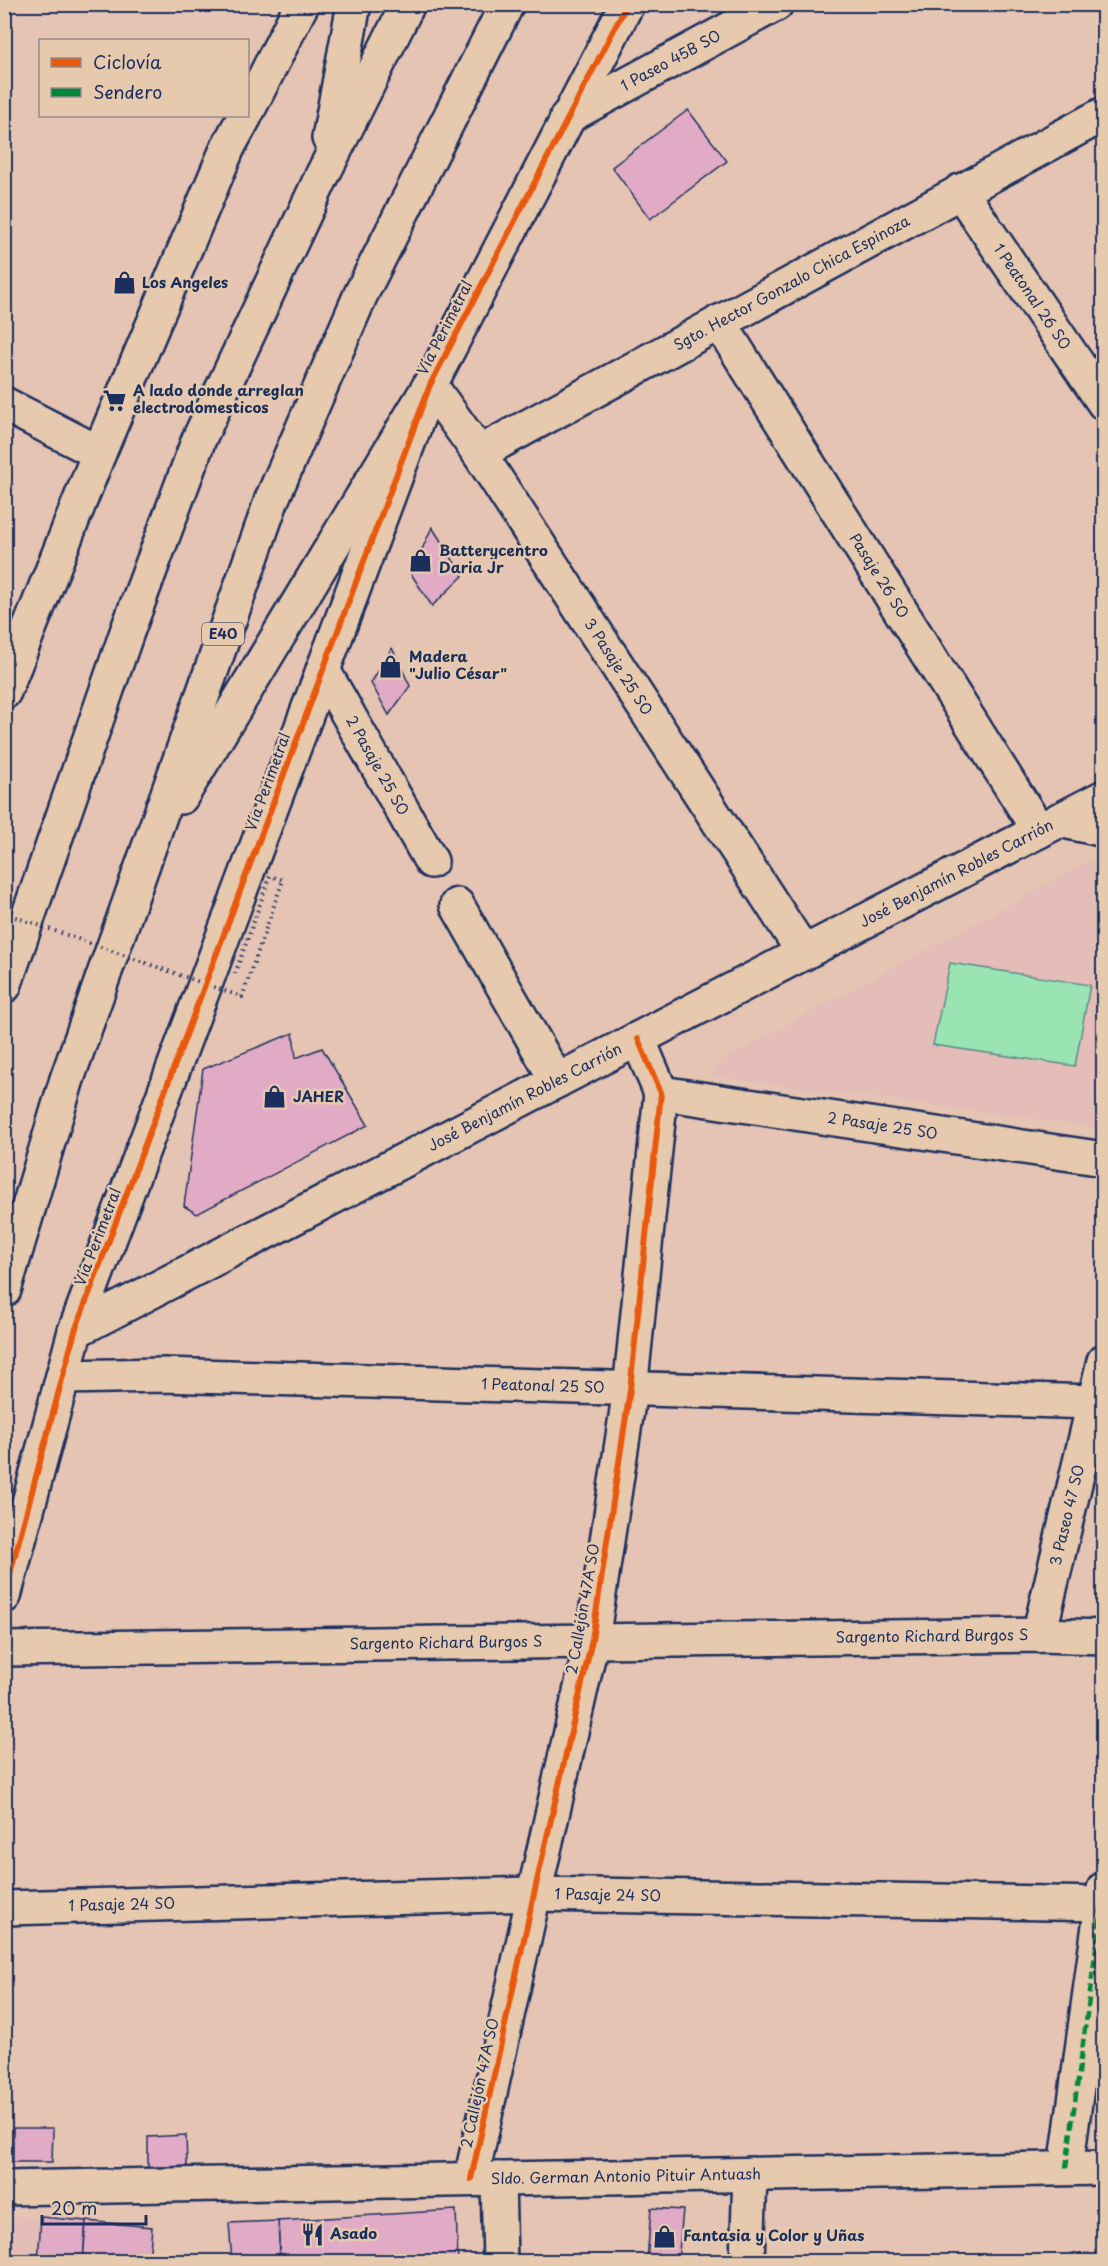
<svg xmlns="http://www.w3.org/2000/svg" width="1108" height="2266" viewBox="0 0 1108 2266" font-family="'Playpen Sans',sans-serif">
  <rect width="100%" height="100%" fill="#e6c4b3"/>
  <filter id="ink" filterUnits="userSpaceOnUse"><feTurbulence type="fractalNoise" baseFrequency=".0167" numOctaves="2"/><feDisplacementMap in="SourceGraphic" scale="12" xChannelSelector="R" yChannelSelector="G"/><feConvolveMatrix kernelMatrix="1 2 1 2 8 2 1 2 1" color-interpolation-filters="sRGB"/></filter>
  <g filter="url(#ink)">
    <g fill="#e4bcb8">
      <path d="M1095 858 1103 860V1128L713 1076 719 1062Z"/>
      <path d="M5 2217H41L38 2261 5 2262Z"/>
    </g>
    <path fill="#9ae4b3" stroke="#5a8a88" stroke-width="1.5" d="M950 963 1090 985 1075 1066 933 1045Z"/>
    <g fill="#e1abc5" stroke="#1b2f5e" stroke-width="1.5">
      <path d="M688 110 727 161 650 219 612 167Z"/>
      <path d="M432 527 463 576 432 606 411 574Z"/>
      <path d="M392 648 410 686 389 715 371 683Z"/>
      <path d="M293 1033 296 1058 322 1048 368 1125 197 1214 184 1206 203 1069Z"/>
      <path d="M13 2128H53L52 2162H13Z"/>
      <path d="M186 2135 187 2166 148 2168V2137Z"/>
      <path d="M651 2208 683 2210 678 2262H647Z"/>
      <path d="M456 2210 458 2262H280L278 2221Z"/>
      <path d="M41 2217 86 2221 83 2262H38Z"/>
      <path d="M86 2221 152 2227 149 2262H83Z"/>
      <path d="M278 2221 280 2262H232L229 2223Z"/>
    </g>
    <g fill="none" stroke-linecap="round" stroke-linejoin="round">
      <defs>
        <g id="street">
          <path id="s1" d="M567 117 776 4"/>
          <path id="s2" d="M960 191 1104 403"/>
          <path id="s3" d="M719 322 1039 831"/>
          <path id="s4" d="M430 385 479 453 804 953"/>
          <path d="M4 404 99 453"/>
          <path id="s5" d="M479 453 1104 114"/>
          <path id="s6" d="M323 670 431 861"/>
          <path d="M1059 820 1104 830"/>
          <path d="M457 905 557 1081"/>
          <path id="s7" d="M661 1093 1104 1159"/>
          <path id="s8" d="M63 1377 163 1375 1094 1402"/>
          <path id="s9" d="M1039 1635 1104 1361"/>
          <path id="s10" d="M4 1649 1039 1635 1104 1637"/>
          <path id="s11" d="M4 1908 534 1894 1104 1904"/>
          <path d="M1066 2168 1104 1889"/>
          <path d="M471 2179 534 1894 592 1640 630 1390 661 1093 638 1039"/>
          <path d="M498 2179 500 2262"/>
          <path id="s12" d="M4 2188 1104 2168"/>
          <path d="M747 2262 750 2174"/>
        </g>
        <g id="secondary">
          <path d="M248 110 302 4"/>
          <path d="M4 692 99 453 228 147 245 116"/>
          <path id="s13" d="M75 1331 1104 797"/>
          <path d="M4 1596 75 1331 430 385 627 4"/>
        </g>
        <g id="highway">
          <path d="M329 138 354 4"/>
          <path d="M181 797 430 385"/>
          <path d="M4 986 127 632 199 439 322 176 408 4"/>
          <path d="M4 1290 67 1079 272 499 361 294 507 4"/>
        </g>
      </defs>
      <use href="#street" stroke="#1b2f5e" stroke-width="38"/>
      <use href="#secondary" stroke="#1b2f5e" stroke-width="38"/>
      <use href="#highway" stroke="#1b2f5e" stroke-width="38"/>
      <use href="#street" stroke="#e7caae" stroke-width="33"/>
      <use href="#secondary" stroke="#e7caae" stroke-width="33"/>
      <use href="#highway" stroke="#e7caae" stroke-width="33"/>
      <path stroke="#1b2f5e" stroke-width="4" stroke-dasharray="1.5 4.5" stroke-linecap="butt" d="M4 913 242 997 283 880 270 876 235 974"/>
      <path stroke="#00873e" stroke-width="4.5" stroke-dasharray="9 4.5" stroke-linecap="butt" d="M1066 2168 1104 1889"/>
      <defs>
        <g id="cycleway">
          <path d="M4 1596 75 1331 430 385 627 4"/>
          <path d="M471 2179 534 1894 592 1640 630 1390 661 1093 638 1039"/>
        </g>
      </defs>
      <use href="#cycleway" stroke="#e7caae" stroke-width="10"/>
      <use href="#cycleway" stroke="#e8590c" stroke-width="6"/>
    </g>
  </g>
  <defs>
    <symbol id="shop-bare" viewBox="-9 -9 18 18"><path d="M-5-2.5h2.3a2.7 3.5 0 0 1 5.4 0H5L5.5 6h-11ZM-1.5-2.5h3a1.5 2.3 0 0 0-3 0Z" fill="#1b2f5e" stroke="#e7caae" stroke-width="2.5" paint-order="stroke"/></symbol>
    <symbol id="supermarket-bare" viewBox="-9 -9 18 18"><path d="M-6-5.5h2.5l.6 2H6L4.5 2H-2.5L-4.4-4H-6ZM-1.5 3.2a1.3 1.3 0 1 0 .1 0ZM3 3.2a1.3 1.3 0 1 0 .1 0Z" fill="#1b2f5e" stroke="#e7caae" stroke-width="2.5" paint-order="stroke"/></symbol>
    <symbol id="restaurant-bare" viewBox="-9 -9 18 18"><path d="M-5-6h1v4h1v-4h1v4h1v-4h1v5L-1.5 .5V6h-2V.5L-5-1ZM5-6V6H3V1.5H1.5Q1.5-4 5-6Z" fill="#1b2f5e" stroke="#e7caae" stroke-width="2.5" paint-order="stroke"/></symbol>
  </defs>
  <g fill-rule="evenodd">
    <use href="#shop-bare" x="108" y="266" width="33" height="33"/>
    <use href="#supermarket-bare" x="98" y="384" width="33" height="33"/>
    <use href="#shop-bare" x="404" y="544" width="33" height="33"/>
    <use href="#shop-bare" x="374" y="650" width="33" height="33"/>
    <use href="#shop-bare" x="258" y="1080" width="33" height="33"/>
    <use href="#restaurant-bare" x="296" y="2218" width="33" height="33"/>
    <use href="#shop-bare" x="648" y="2220" width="33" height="33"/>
  </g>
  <g text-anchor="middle" stroke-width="5" stroke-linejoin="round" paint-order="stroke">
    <rect fill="#e7caae" stroke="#585e76" stroke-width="1.5" x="202" y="623" width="42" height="22" rx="4.5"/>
    <g font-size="14" font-weight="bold" fill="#1b2f5e">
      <text x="223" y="639">E40</text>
    </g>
    <g font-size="15" fill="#1b2f5e" stroke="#e7caae">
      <text dy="5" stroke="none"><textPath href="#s1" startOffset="118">1 Paseo 45B SO</textPath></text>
      <text dy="5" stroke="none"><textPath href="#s5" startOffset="356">Sgto. Hector Gonzalo Chica Espinoza</textPath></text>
      <text dy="5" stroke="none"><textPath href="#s2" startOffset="128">1 Peatonal 26 SO</textPath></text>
      <text transform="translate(445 328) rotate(-63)" y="5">Vía Perimetral</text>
      <text dy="5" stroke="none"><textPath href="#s3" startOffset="300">Pasaje 26 SO</textPath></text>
      <text dy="5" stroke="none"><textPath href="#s4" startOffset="339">3 Pasaje 25 SO</textPath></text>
      <text dy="5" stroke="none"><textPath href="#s6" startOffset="110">2 Pasaje 25 SO</textPath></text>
      <text transform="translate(268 782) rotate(-70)" y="5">Vía Perimetral</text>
      <text dy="5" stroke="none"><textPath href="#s13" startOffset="993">José Benjamín Robles Carrión</textPath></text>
      <text dy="5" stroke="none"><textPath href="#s13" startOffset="507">José Benjamín Robles Carrión</textPath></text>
      <text dy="5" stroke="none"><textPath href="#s7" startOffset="224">2 Pasaje 25 SO</textPath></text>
      <text transform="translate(98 1237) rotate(-69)" y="5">Vía Perimetral</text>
      <text dy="5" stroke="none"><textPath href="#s8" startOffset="480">1 Peatonal 25 SO</textPath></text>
      <text dy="5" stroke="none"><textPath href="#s9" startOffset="123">3 Paseo 47 SO</textPath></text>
      <text transform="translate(583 1609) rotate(-80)" y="5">2 Callejón 47A SO</text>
      <text dy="5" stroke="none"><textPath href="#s10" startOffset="928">Sargento Richard Burgos S</textPath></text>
      <text dy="5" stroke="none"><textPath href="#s10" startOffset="442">Sargento Richard Burgos S</textPath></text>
      <text dy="5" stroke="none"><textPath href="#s11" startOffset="604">1 Pasaje 24 SO</textPath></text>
      <text dy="5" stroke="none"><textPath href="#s11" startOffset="118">1 Pasaje 24 SO</textPath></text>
      <text transform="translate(480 2083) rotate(-78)" y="5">2 Callejón 47A SO</text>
      <text dy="5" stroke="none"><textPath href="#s12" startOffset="622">Sldo. German Antonio Pituir Antuash</textPath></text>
    </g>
    <g font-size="15" font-weight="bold" fill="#1b2f5e" stroke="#e7caae" text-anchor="start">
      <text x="142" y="288">Los Angeles</text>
      <text x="133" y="396">A lado donde arreglan<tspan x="133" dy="17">electrodomesticos</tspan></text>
      <text x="439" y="556">Batterycentro<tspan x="439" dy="17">Daria Jr</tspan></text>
      <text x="409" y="662">Madera<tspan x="409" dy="17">"Julio César"</tspan></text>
      <text x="293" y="1102">JAHER</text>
      <text x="330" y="2239">Asado</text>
      <text x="683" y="2241">Fantasia y Color y Uñas</text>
    </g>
  </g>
  <rect width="1108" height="2266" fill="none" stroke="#e7caae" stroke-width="24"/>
  <rect x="12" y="12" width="1084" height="2242" fill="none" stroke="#1b2f5e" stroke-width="2" filter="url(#ink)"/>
  <rect x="39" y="39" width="210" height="78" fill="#e7caae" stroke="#958c8e" stroke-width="1.5"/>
  <rect x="51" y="58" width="30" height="9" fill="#e8590c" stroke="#958c8e" stroke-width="1.5"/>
  <text x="93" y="69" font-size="18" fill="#1b2f5e">Ciclovía</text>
  <rect x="51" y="88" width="30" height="9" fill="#00873e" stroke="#958c8e" stroke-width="1.5"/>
  <text x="93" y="99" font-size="18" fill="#1b2f5e">Sendero</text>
  <path d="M42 2215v9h104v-9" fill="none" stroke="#1b2f5e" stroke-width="3"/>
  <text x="51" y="2215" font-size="18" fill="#1b2f5e" stroke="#e7caae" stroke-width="4.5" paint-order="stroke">20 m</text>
</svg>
